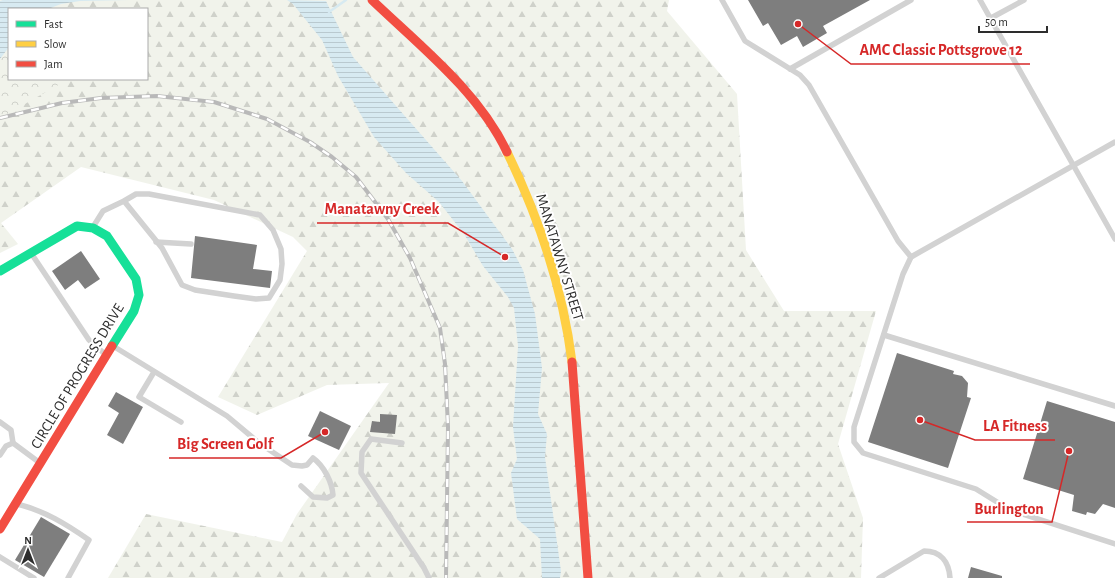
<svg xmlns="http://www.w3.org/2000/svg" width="1115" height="578" viewBox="0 0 1115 578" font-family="'Alegreya Sans',sans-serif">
  <defs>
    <pattern id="forest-firs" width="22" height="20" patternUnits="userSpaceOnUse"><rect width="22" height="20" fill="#f1f3eb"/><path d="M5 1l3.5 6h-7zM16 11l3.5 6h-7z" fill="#cfd1ca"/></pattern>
    <pattern id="park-crowns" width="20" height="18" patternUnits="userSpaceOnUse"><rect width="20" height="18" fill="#f1f3eb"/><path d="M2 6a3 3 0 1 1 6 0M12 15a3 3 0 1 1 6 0" fill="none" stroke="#cfd1ca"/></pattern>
    <pattern id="water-rules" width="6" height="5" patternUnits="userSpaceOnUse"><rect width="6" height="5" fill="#d7eaf1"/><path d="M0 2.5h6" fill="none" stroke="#b9c9cf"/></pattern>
  </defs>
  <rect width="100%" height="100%" fill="#fff"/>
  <path fill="url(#forest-firs)" fill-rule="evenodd" d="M0 0H669L667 11 737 94 746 250 784 311H876L838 444 863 518 861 578H108L146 514 282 542 297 514 389 383 327 385 257 415 218 397 307 251 293 237 214 200 81 167 1 223 18 244 0 253ZM9 9H147V79H9Z"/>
  <path fill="url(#park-crowns)" d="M0 0H32L9 9V79H69L0 118Z"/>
  <g fill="url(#water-rules)">
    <path d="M3 0H129L80 1 61 4 48 9H9V47L0 59V1Z"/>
    <path d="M287 0 326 1 353 57 462 181 512 249 523 270 535 314 542 368 538 414 547 434 545 457 561 571 560 578H542L540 539 517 519 511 473 517 459 513 427 518 346 514 308 508 297 483 266 464 234 439 202 406 173 374 137 338 76 322 40 293 4Z"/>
  </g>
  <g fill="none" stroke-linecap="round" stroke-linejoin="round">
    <path stroke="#d7eaf1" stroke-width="2.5" d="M329 12 346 0"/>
  </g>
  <g fill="#7e7e7e">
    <path d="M748 0H870L823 26 827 33 803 47 797 36 781 45 768 23 763 26Z"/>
    <path d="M195 236 257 245 253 269 272 271 270 288 191 278Z"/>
    <path d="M81 251 100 279 85 289 78 280 65 290 52 271Z"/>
    <path d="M897 353 954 371 953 374 962 376 968 383 967 397 971 398 948 468 868 442Z"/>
    <path d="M116 392 143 407 123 444 107 435 119 413 108 406Z"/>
    <path d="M1047 401 1115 422V508L1103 504 1095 514 1087 512 1086 515 1072 511 1074 495 1023 479Z"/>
    <path d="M320 411 351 426 339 450 308 436Z"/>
    <path d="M380 414 397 415 395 434 370 432 372 421 380 422Z"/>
    <path d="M41 517 70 534 44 577 15 560Z"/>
    <path d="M971 567 1002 576V578H968Z"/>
  </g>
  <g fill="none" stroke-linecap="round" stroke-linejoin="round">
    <g stroke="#d2d2d2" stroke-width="5.5">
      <path d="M722 0 745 41 800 75 809 85 898 241 911 257"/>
      <path d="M980 0 1115 239"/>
      <path d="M991 18 1024 0"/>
      <path d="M790 69 911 0"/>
      <path d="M1115 142 911 257 903 274 854 427V442L863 453 976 489 1010 510 1115 544"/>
      <path d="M93 227 103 211 124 201 162 248 182 285 195 290 234 296 256 299 269 298 280 280 282 264 281 249 273 230 260 215 149 194H136L124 201"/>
      <path d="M156 242 191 244"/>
      <path d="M31 253 89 340 106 355"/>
      <path d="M884 335 1115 406"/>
      <path d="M113 346 227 416 259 443 292 465 302 466 307 465 313 458C324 466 332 482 333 495L327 498 313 497 301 486"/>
      <path d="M154 372 139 397 181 422"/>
      <path d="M0 422 11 430 13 443"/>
      <path d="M402 443 371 439 362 452 361 473 424 568 429 578"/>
      <path d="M0 455 6 446 13 443 40 463"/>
      <path d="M17 504C45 511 66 524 89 540L68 578"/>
      <path d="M0 557 34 578"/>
      <path d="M879 578 924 551C941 551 949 562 950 578"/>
    </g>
    <path stroke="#16e098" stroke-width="9" d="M0 271 77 226 93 228 107 236 136 279 139 295 134 311 112 346"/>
    <path stroke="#ffcf43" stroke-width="9" d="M507 152C539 218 563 290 572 362"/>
    <g stroke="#f24e42" stroke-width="9">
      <path d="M372 0C420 46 478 91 507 152"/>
      <path d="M572 362 588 578"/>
      <path d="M0 529 112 346"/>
    </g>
    <defs>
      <path id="rail" d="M0 118 62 103 101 98 157 96 214 102 267 119 310 142 332 157 356 177 388 219 410 258 440 328 445 364 448 427 446 578"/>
    </defs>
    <use href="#rail" stroke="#b9b9b9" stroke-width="4"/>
    <use href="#rail" stroke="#fff" stroke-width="2.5" stroke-dasharray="8" stroke-linecap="butt"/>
  </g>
  <g text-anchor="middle" stroke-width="4" stroke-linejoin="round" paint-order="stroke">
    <g font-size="15" fill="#2d2d2d" stroke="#fff">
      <text transform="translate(560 257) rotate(73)" y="5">MANATAWNY STREET</text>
      <text transform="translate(77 376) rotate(-59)" y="5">CIRCLE OF PROGRESS DRIVE</text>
    </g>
  </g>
  <path fill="none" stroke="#d62828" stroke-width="1.5" d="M798 24L851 64H1030M505 257L448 223H317M920 420L975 440H1055M325 432L281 458H169M1069 451L1052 522H967"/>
  <g fill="#d62828" stroke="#fff" stroke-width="1.5">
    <circle cx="798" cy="24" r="4"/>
    <circle cx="505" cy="257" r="4"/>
    <circle cx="920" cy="420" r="4"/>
    <circle cx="325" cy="432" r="4"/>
    <circle cx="1069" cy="451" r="4"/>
  </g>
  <g font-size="16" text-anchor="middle" font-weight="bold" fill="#d62828" stroke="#fff" stroke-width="4" stroke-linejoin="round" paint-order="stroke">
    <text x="941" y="55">AMC Classic Pottsgrove 12</text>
    <text x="382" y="214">Manatawny Creek</text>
    <text x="1015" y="431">LA Fitness</text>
    <text x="225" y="449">Big Screen Golf</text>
    <text x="1009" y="514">Burlington</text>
  </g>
  <rect x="8" y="8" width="140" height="72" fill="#ffffff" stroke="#ababab"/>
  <rect x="16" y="21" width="20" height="6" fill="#16e098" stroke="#ababab"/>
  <text x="44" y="28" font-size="12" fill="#2d2d2d">Fast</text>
  <rect x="16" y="41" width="20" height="6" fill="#ffcf43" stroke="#ababab"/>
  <text x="44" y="48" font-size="12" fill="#2d2d2d">Slow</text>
  <rect x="16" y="61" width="20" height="6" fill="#f24e42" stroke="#ababab"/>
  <text x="44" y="68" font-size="12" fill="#2d2d2d">Jam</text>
  <g transform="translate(28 550)" stroke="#ffffff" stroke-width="3" paint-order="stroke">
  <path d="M0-3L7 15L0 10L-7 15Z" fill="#2d2d2d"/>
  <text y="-6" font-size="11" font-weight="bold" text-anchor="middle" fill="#2d2d2d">N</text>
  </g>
  <path d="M979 26v6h68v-6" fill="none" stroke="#2d2d2d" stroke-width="2"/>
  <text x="985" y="26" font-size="12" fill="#2d2d2d" stroke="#ffffff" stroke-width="3" paint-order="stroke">50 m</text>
</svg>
